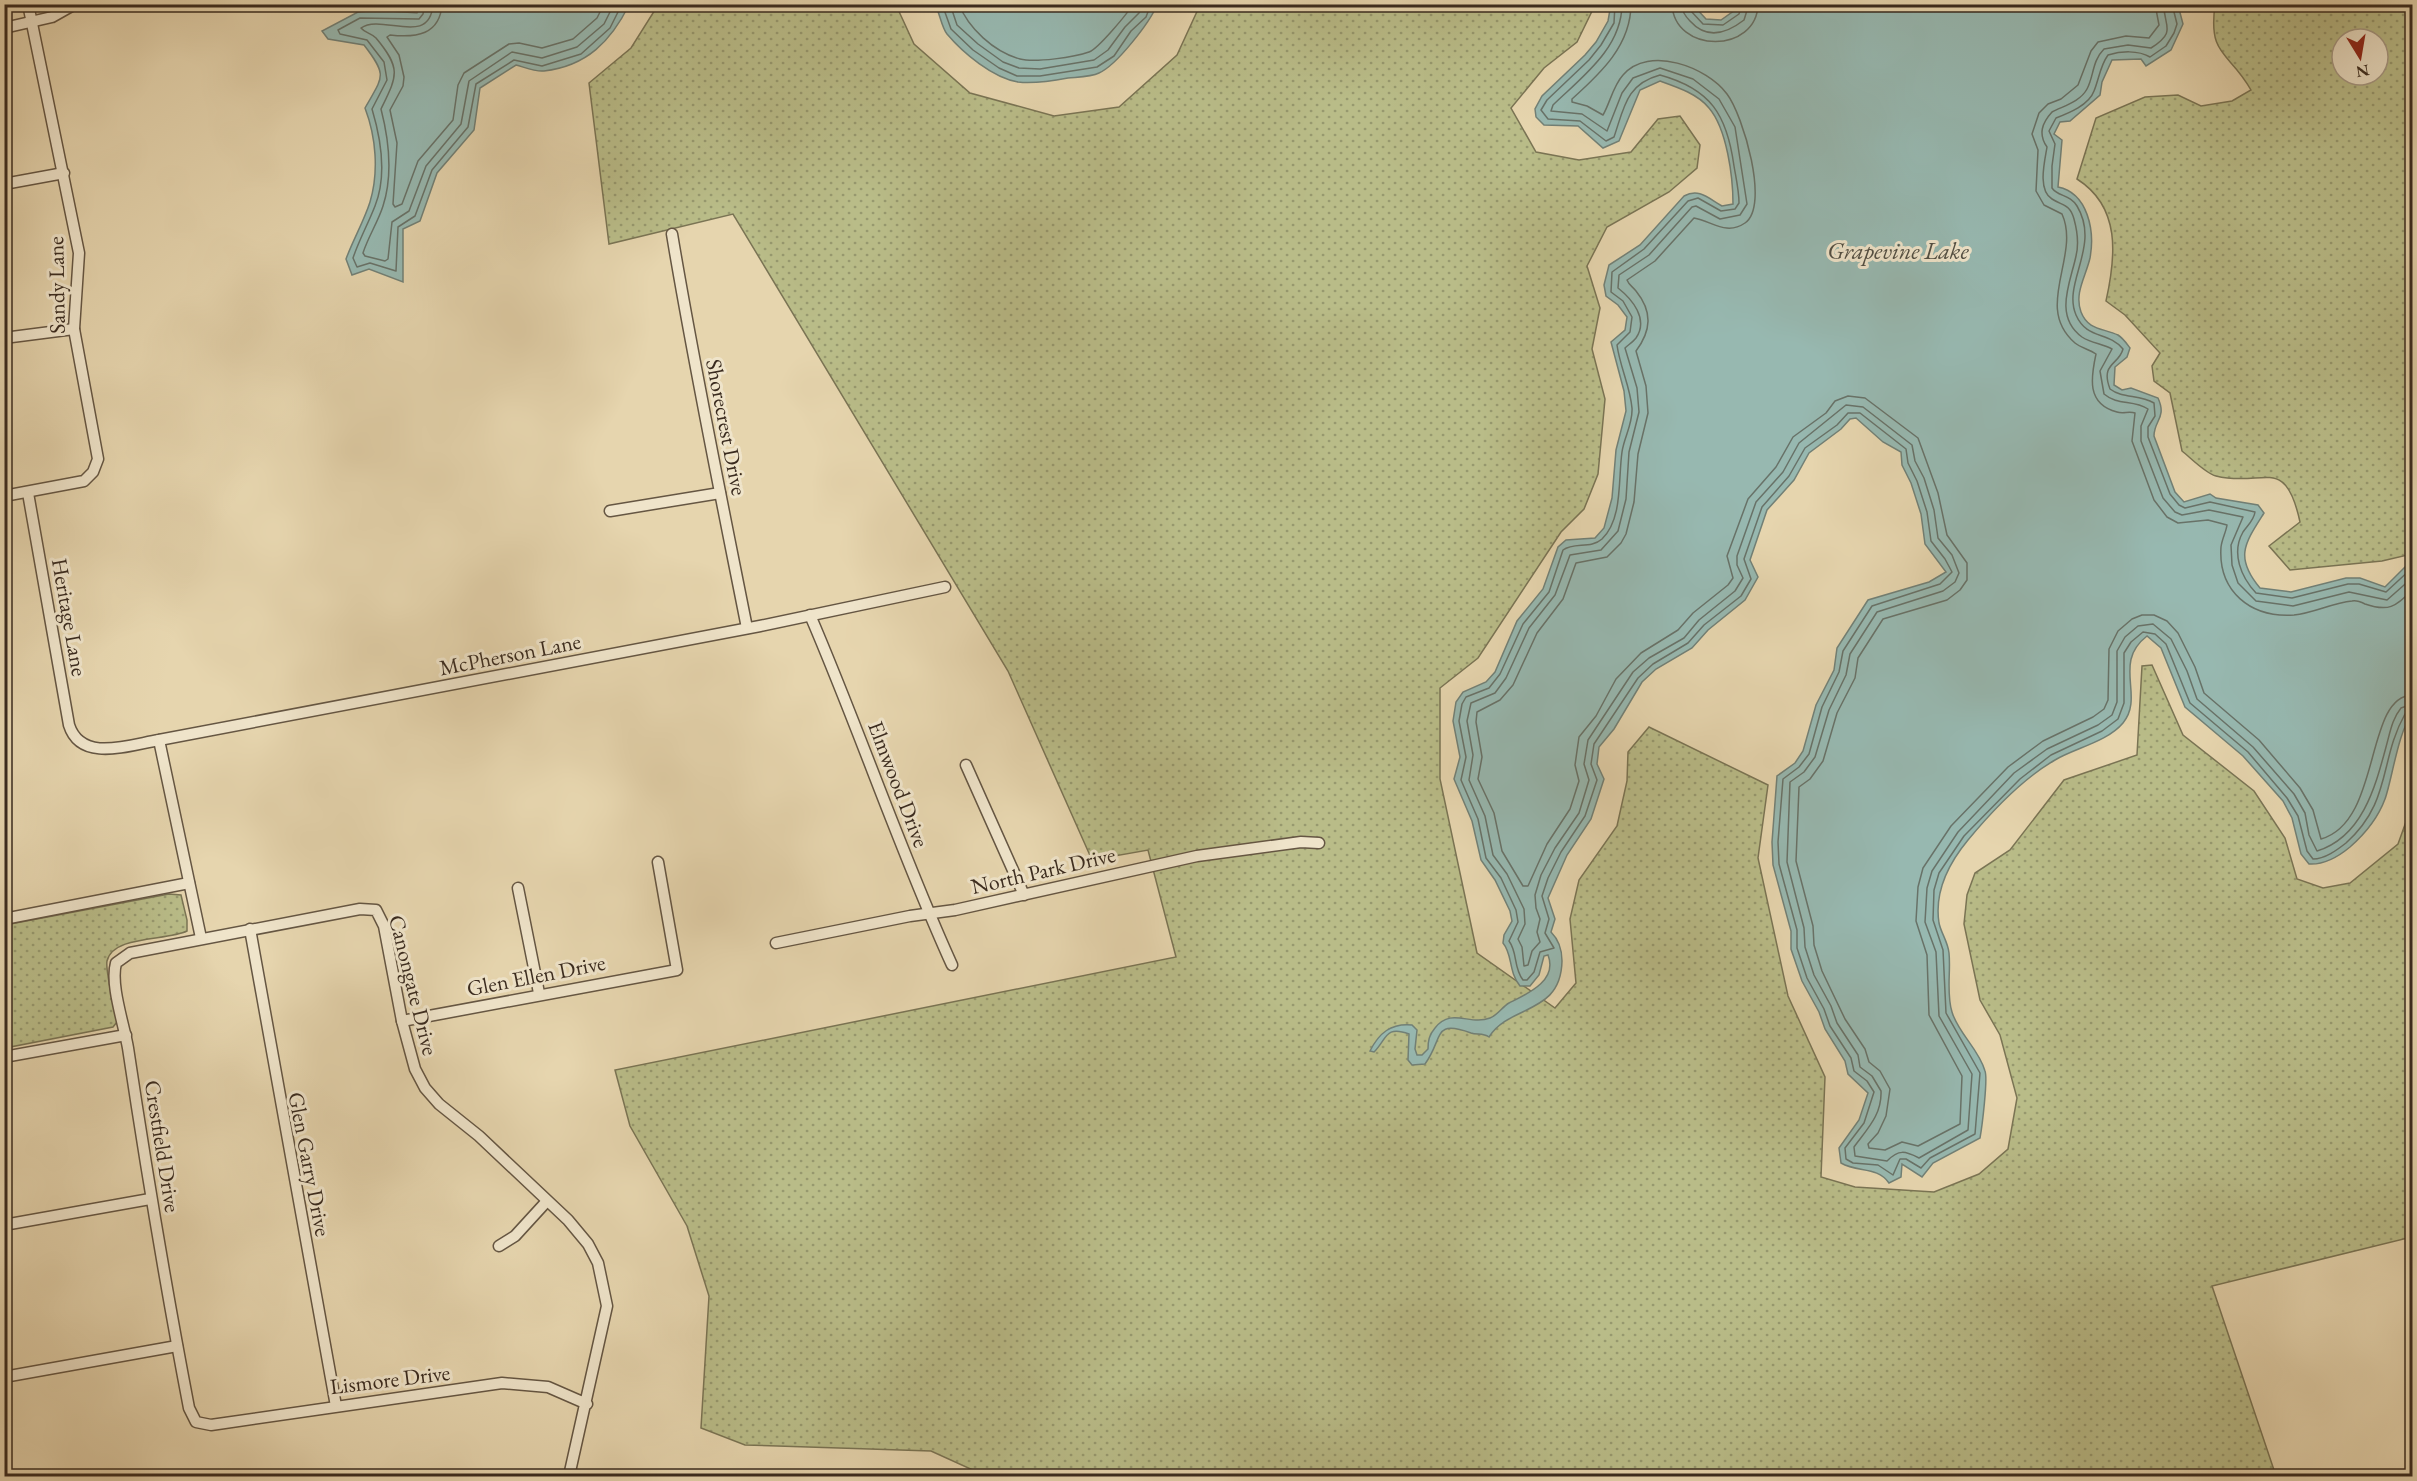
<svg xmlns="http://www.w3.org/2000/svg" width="2417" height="1481" viewBox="0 0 2417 1481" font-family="'EB Garamond',serif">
  <defs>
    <pattern id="park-dots" width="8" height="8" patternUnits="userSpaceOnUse" patternTransform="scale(1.5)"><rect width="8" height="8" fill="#b9bc88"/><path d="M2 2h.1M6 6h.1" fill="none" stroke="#97996f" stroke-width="1.8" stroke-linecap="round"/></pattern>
  </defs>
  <rect width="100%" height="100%" fill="#e6d5ae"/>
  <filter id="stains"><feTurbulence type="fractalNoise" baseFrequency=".00333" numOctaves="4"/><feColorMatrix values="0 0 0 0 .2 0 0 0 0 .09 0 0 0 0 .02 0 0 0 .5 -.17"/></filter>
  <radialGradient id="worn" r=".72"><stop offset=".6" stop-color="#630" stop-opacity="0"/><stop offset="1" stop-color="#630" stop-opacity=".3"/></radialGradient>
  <g fill="url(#park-dots)" stroke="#7a7454" stroke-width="1.5" fill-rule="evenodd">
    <path d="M658 5H896L914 44 970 93 1054 116 1119 107 1177 55 1200 5H1595L1577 42 1544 68 1511 108 1536 152 1579 160 1631 152 1658 119 1680 116 1700 145 1697 168 1669 192 1607 227 1587 266 1600 308 1592 349 1605 399 1598 474 1584 509 1561 532 1478 658 1440 688V779L1477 953 1555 1008 1576 983 1570 919 1579 880 1617 826 1627 781 1628 752 1649 727 1768 785 1758 858 1788 996 1825 1077 1821 1177 1855 1187 1934 1192 1979 1174 2008 1149 2017 1098 2000 1035 1980 1000 1964 924 1967 895 1975 873 2010 850 2064 780 2137 755 2142 666 2152 665 2183 735 2254 791 2285 838 2297 879 2323 888 2350 883 2398 844 2412 805V1237L2212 1286 2276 1476H986L931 1451 745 1445 701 1428 709 1296 687 1226 630 1126 615 1070 1176 957 1148 850 1092 860 1008 671 733 214 609 244 589 83 631 48Z"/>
    <path d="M2215 5H2412V554L2382 561 2290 570 2269 546 2300 522C2285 453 2264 488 2216 476 2205 473 2191 458 2182 451L2170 393 2154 381 2152 366 2160 353 2125 315 2106 301C2116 256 2121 207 2077 179L2096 118 2145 97 2178 95 2201 106 2232 101 2251 90C2229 51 2208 57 2215 5ZM2342 39H2378V75H2342Z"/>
    <path d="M169 894 181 895 187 920V931C167 941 113 935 107 961 105 971 115 1009 117 1022L113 1027 5 1048V925Z"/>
  </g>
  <g fill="#97b8b0" stroke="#728076" stroke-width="1.5">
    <path d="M1611 4 1693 5 1706 19 1721 20 1735 10 1736 4 2178 5 2183 24 2171 50 2146 66 2141 59 2112 60 2102 82 2100 95 2070 121 2060 122 2054 134 2062 140 2058 187C2088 193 2095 231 2090 258 2086 276 2074 293 2081 312 2088 330 2102 328 2118 335 2123 338 2127 344 2130 348L2127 357 2115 367 2114 385 2122 390 2131 388 2158 398C2167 418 2154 420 2154 436L2175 492 2184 502 2210 494 2216 498 2258 505 2264 513C2245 543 2234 557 2260 588L2291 592 2346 578H2360L2385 587 2411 561 2412 716C2399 727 2392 780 2385 799 2378 818 2366 833 2350 847 2338 857 2325 865 2309 864L2301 854 2292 818 2283 801 2243 756 2185 707 2161 648 2147 636C2112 663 2145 696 2123 723 2107 742 2075 748 2055 760 2022 779 1992 811 1968 840 1949 863 1934 891 1939 923 1941 933 1948 942 1949 953 1951 972 1946 993 1952 1012 1958 1033 1979 1049 1985 1071 1988 1079 1982 1127 1980 1138L1933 1163 1922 1177 1902 1164 1901 1177 1889 1183C1877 1166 1858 1173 1841 1163L1839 1148 1859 1120 1868 1093 1848 1074 1845 1061 1825 1029 1819 1012 1802 981 1791 949V931L1773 865 1772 842 1777 776 1795 763 1803 751 1816 705 1834 670 1837 648 1868 600 1929 582 1946 572 1925 544 1921 514 1911 483 1902 465 1901 452 1883 442 1856 418 1850 419 1841 429 1809 453 1794 480 1767 510 1750 560 1758 577 1745 600 1708 630 1692 648 1656 669 1642 682 1614 729 1599 747 1597 764 1604 779 1591 819 1567 855 1548 898 1555 919 1551 932C1559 940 1562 949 1562 961 1561 1015 1510 1004 1489 1037 1483 1033 1477 1035 1471 1033 1432 1019 1444 1038 1425 1064L1412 1065 1408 1060 1409 1034C1385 1025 1387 1039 1374 1052L1370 1051C1379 1033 1391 1023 1412 1025L1417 1030 1415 1049 1417 1055H1422L1428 1049C1428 1041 1429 1035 1435 1028 1451 1007 1470 1026 1490 1018 1498 1015 1502 1007 1509 1003 1527 994 1558 981 1548 955L1544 956 1539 975 1530 986H1520C1508 971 1513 955 1503 943L1504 935 1512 921 1510 911 1495 880 1481 860 1472 821 1454 779 1460 757 1453 721 1456 702 1463 692 1486 682 1495 672 1517 621 1543 589 1558 547 1566 540 1595 538 1604 528 1612 498 1616 450 1626 411 1624 391 1611 342 1625 330 1627 317 1618 305 1606 296 1604 285 1609 265 1640 245 1684 196C1699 188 1708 198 1722 206L1733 204C1733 177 1727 129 1709 108 1698 94 1677 87 1660 81L1640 90 1619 141 1603 148 1578 126 1544 125 1536 117 1535 109 1542 96 1585 55 1596 42 1608 21Z"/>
    <path d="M420 5H629C611 41 587 66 544 71 535 72 524 67 516 65L480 88 474 130 437 173 420 221 403 229V282L369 269 352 275 346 259C353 240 364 221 370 202 379 172 376 137 365 108 383 76 388 76 364 45L328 39 322 31 358 12 377 10 417 13Z"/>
    <path d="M935 5H1157C1150 22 1117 65 1099 73 1091 77 1078 77 1068 78 1052 81 1035 84 1018 82 993 78 963 53 947 34 941 26 940 13 935 5Z"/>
  </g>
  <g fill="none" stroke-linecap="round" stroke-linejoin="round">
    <g stroke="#687268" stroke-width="1.5">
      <path d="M425 4 423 14 419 19 360 18 338 30 340 34 367 40 384 62 387 80 372 109C381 139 387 176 375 206 368 224 359 240 353 258L357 267 370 263 396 271 398 227 415 216 432 170 468 127 476 84 514 60 542 66 581 54 610 28 622 4"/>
      <path d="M433 4C430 48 382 13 361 28 365 33 371 33 376 38 402 69 397 76 381 109 389 140 393 175 383 206 378 222 368 237 363 253L365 256 385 261 388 259 392 222 409 211 426 166 461 124 469 81 512 52 542 58 577 47 604 24 614 4"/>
      <path d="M442 4C440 35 416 38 390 35L387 37 399 55 404 77 403 86 390 110 397 143 393 204 395 207 402 204 418 161 453 120 458 85 464 73 509 44 519 43 542 48 573 39 597 18 604 4"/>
      <path d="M942 4 951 29 973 50 999 68 1017 76H1040L1097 67 1114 56 1131 31 1146 17 1151 4"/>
      <path d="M950 4 957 25 978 44 1003 62 1019 68 1040 69 1094 60 1108 50 1125 27 1139 13 1143 4"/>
      <path d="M959 4C968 28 994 52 1020 59 1035 63 1075 57 1089 52 1098 49 1128 13 1133 4"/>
      <path d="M1615 4 1614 23 1601 45 1589 60 1547 100 1541 110 1548 119 1580 121 1606 141 1614 137C1624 108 1626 84 1660 75 1711 89 1727 115 1734 166 1736 178 1739 191 1739 203L1735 209 1721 211 1698 198 1688 201 1644 249 1612 272 1611 292 1623 301 1632 317 1630 332 1617 345C1620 367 1630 386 1632 408 1633 424 1624 437 1622 452 1618 479 1623 519 1602 539 1591 549 1574 542 1563 550L1549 592 1523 624 1500 674 1489 688 1466 697 1462 704 1459 721 1466 757 1461 780 1478 819 1486 858 1501 878 1516 910 1518 922 1509 941C1518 953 1513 967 1523 980H1527L1534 972 1540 952 1554 948 1545 933 1549 919 1542 896 1548 878 1561 852 1585 816 1597 780 1591 764 1594 744 1638 678 1653 664 1688 643 1704 625 1741 596 1751 579 1744 559 1762 507 1789 476 1805 448 1837 425 1848 413H1860L1906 449 1908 463 1917 481 1927 512 1931 541 1945 559 1952 572 1940 584 1872 606 1843 651 1839 672 1822 707 1809 754 1799 767 1783 779 1778 842 1779 864 1797 930V948L1807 978 1824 1009 1830 1026 1851 1058 1854 1071 1867 1081 1874 1092 1864 1123 1845 1148 1846 1159 1853 1163 1878 1165 1893 1175 1900 1159H1906L1921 1168 1930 1158 1975 1134 1980 1073 1946 1013 1943 950 1933 920 1934 890 1939 873 1964 836 2020 779 2051 755 2102 731 2118 719 2124 703V653L2131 642 2143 632 2155 634 2166 644 2190 703 2248 752 2287 798 2298 816 2307 851 2313 859C2325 859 2337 850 2346 843 2392 802 2379 760 2405 714L2412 711"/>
      <path d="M1622 4C1622 48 1582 77 1553 105L1551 111 1582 114 1607 131 1622 93 1633 78 1660 68 1693 79 1719 99 1735 127 1747 204 1740 215 1720 219 1696 206 1692 207 1649 255 1619 275 1618 288C1632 299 1649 319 1636 338 1633 342 1628 345 1625 348L1637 388 1639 412 1629 452 1626 499 1618 531 1601 550 1570 555 1555 595 1529 628 1506 678 1495 693 1471 703 1467 721 1473 755 1469 780 1485 816 1493 855 1507 874 1524 909 1525 924 1518 939 1522 947 1524 966 1528 965 1532 951 1540 942 1537 932 1540 919 1536 908 1535 895 1541 875 1555 848 1579 813 1589 780 1584 764 1588 740 1633 672 1649 658 1684 638 1699 620 1735 591 1743 578 1737 565V556L1756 502 1783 472 1799 443 1846 405 1863 407 1912 445 1915 461 1924 478 1934 510 1938 538 1952 555 1959 573 1955 582 1943 591 1877 612 1850 654 1846 675 1829 710 1815 757 1804 772 1790 782 1787 862 1804 928 1805 947 1814 975 1831 1006 1837 1023 1858 1055 1860 1067 1872 1076 1881 1091C1882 1115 1867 1129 1854 1147L1855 1156 1887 1161C1899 1149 1905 1151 1919 1158L1968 1130 1972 1074 1939 1016 1936 952 1925 922 1927 888 1932 871 1958 832 2014 773 2047 749 2098 725 2112 715 2117 702V651L2125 637 2138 626 2153 624 2171 639 2187 671 2197 699 2253 747 2294 794 2305 813 2309 835 2317 851C2362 837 2375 788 2386 747 2390 733 2392 719 2401 708L2412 704"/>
      <path d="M1631 4C1631 45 1601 73 1572 99V102L1587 106 1603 115C1610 103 1613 86 1623 75 1649 45 1707 67 1727 94 1743 115 1770 206 1745 223 1726 236 1712 221 1694 218L1655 261 1627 280C1629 285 1632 286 1636 291 1653 312 1651 331 1636 351L1646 386 1648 413 1638 454 1634 502 1626 534 1621 543 1607 557 1576 563 1563 599 1537 633 1513 685 1500 700 1477 712 1476 722 1482 757 1478 779 1494 813 1502 851 1523 886H1528L1547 844 1570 809 1579 781 1575 765 1579 737 1596 716 1616 679 1641 653 1678 630 1693 613 1728 585 1733 578 1727 556 1748 499 1776 467 1793 437 1826 413 1835 401 1848 396 1865 398 1918 438 1938 493 1947 535 1967 563V580L1960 590 1947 600 1883 619 1858 658 1855 678 1837 713 1823 761 1810 779 1799 787 1796 861 1813 926 1814 945 1822 971 1845 1019 1865 1049 1869 1062 1880 1071 1890 1089 1886 1116 1878 1133 1868 1144 1869 1148 1885 1150 1902 1142 1918 1146 1960 1124 1962 1076 1929 1015 1927 955 1916 921 1918 887 1923 868 1951 826 2008 767 2043 741 2093 717 2104 709 2108 700 2109 649 2118 631 2132 619 2142 615H2154L2167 621 2178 633 2195 667 2204 693 2259 740 2300 788 2313 810 2321 839C2382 822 2364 697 2412 695"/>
      <path d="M1672 4C1674 54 1757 54 1758 4"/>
      <path d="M1681 4C1682 12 1685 16 1690 21 1707 40 1726 34 1744 20L1749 4"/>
      <path d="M1689 4 1690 10 1703 24 1723 25 1739 14 1742 4"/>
      <path d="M2155 4 2159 25 2149 38 2126 36 2098 42 2091 51 2078 85 2061 99 2048 104 2039 113 2032 134 2038 150 2036 191 2044 205 2062 214C2081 256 2033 307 2075 343 2081 348 2089 349 2096 354 2091 377 2086 404 2117 412 2123 414 2129 411 2135 413L2132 441 2154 500 2167 517 2178 523 2208 520 2227 525C2226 532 2222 539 2221 547 2218 591 2250 618 2294 615 2314 613 2332 603 2352 601 2356 600 2361 602 2365 604 2388 612 2396 607 2412 590"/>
      <path d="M2164 4C2163 26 2178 31 2151 48L2128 45 2104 49C2092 61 2094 76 2087 89 2080 102 2063 106 2052 112 2042 123 2038 134 2047 147 2045 160 2037 190 2052 199 2063 206 2070 204 2074 219 2077 230 2079 244 2076 256 2071 281 2053 316 2082 337 2091 343 2103 344 2112 349L2100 371 2104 394C2118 406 2133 399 2148 409L2141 426V441L2163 498 2175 512 2182 515 2209 510 2243 517 2231 545 2232 565 2238 583 2256 601 2293 606 2349 592 2387 600 2412 578"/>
      <path d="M2172 4 2177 24 2174 33 2166 46 2150 57C2138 50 2121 51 2108 55 2100 66 2099 79 2094 91 2089 105 2069 113 2056 118L2049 131 2055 144 2052 166V188C2058 197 2070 194 2077 206 2101 246 2062 283 2076 315 2087 340 2108 331 2123 349 2119 365 2100 363 2110 389 2123 399 2139 394 2154 403L2155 416 2148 427V437L2170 494 2179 505 2185 508 2210 502 2255 512C2254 520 2248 525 2243 532 2231 553 2241 577 2256 593L2292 598 2348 584H2359L2386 592 2412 568"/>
    </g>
    <defs>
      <g id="street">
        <path d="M4 28 52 17 75 4"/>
        <path d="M4 184 64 173"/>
        <path d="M672 234C694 366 721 497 747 628"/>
        <path d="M4 338 74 329"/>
        <path d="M28 493 69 725C81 763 129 745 159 740L760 626 945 587"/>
        <path d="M4 496 84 481 93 472 98 459 74 329 79 253 28 4"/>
        <path d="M610 511 720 493"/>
        <path d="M810 615C860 731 900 851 952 965"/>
        <path d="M159 740 201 938"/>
        <path d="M966 765 1024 895"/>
        <path d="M518 888 539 993"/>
        <path d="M4 919 189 883"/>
        <path d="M250 929 336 1406"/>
        <path d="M776 943 910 916 955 910 1197 856 1301 842 1319 843"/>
        <path d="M402 1021 677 970 658 862"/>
        <path d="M4 1057 126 1035"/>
        <path d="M4 1225 150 1199"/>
        <path d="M499 1246 515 1236 547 1201"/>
        <path d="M4 1377 177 1346"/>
        <path d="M569 1476 607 1306 598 1263 588 1244 568 1220 479 1136 439 1104 425 1088 415 1069 402 1021 384 926 376 910 360 909 130 953 116 963C110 985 124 1024 128 1048 146 1168 166 1288 189 1408L196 1422 211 1425 502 1383 548 1387 587 1404"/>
      </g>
    </defs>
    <use href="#street" stroke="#655643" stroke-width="13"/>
    <use href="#street" stroke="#efe4ca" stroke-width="10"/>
  </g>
  <g text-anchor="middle" stroke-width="6" stroke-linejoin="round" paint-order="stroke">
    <g font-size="22" fill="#3a2b1f" stroke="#efe4ca">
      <text transform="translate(56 285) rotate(-91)" y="8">Sandy Lane</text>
      <text transform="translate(727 427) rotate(79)" y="8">Shorecrest Drive</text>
      <text transform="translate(70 617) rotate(80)" y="8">Heritage Lane</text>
      <text transform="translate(510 654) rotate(-11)" y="8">McPherson Lane</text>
      <text transform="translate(899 784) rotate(69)" y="8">Elmwood Drive</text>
      <text transform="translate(1043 870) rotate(-13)" y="8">North Park Drive</text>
      <text transform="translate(536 975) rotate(-11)" y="8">Glen Ellen Drive</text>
      <text transform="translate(414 985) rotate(76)" y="8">Canongate Drive</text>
      <text transform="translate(163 1146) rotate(81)" y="8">Crestfield Drive</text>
      <text transform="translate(310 1164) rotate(79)" y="8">Glen Garry Drive</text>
      <text transform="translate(390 1379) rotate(-7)" y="8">Lismore Drive</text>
    </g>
    <g font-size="24" font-style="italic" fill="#514e43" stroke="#efe4ca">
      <text x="1898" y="259">Grapevine Lake</text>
    </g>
  </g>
  <rect width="2417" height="1481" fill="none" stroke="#e6d5ae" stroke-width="24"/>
  <rect x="6" y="6" width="2405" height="1469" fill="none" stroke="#3a2b1f" stroke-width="3"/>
  <rect x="12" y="12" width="2393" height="1457" fill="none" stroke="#3a2b1f" stroke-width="1.5"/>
  <g transform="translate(2360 57) rotate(169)"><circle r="28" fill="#efe4ca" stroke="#a79a86" stroke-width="1.5"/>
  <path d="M0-4.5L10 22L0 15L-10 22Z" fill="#8f2418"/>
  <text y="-9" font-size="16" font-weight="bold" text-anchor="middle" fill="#3a2b1f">N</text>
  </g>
  <rect width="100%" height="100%" filter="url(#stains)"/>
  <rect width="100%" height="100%" fill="url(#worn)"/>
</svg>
